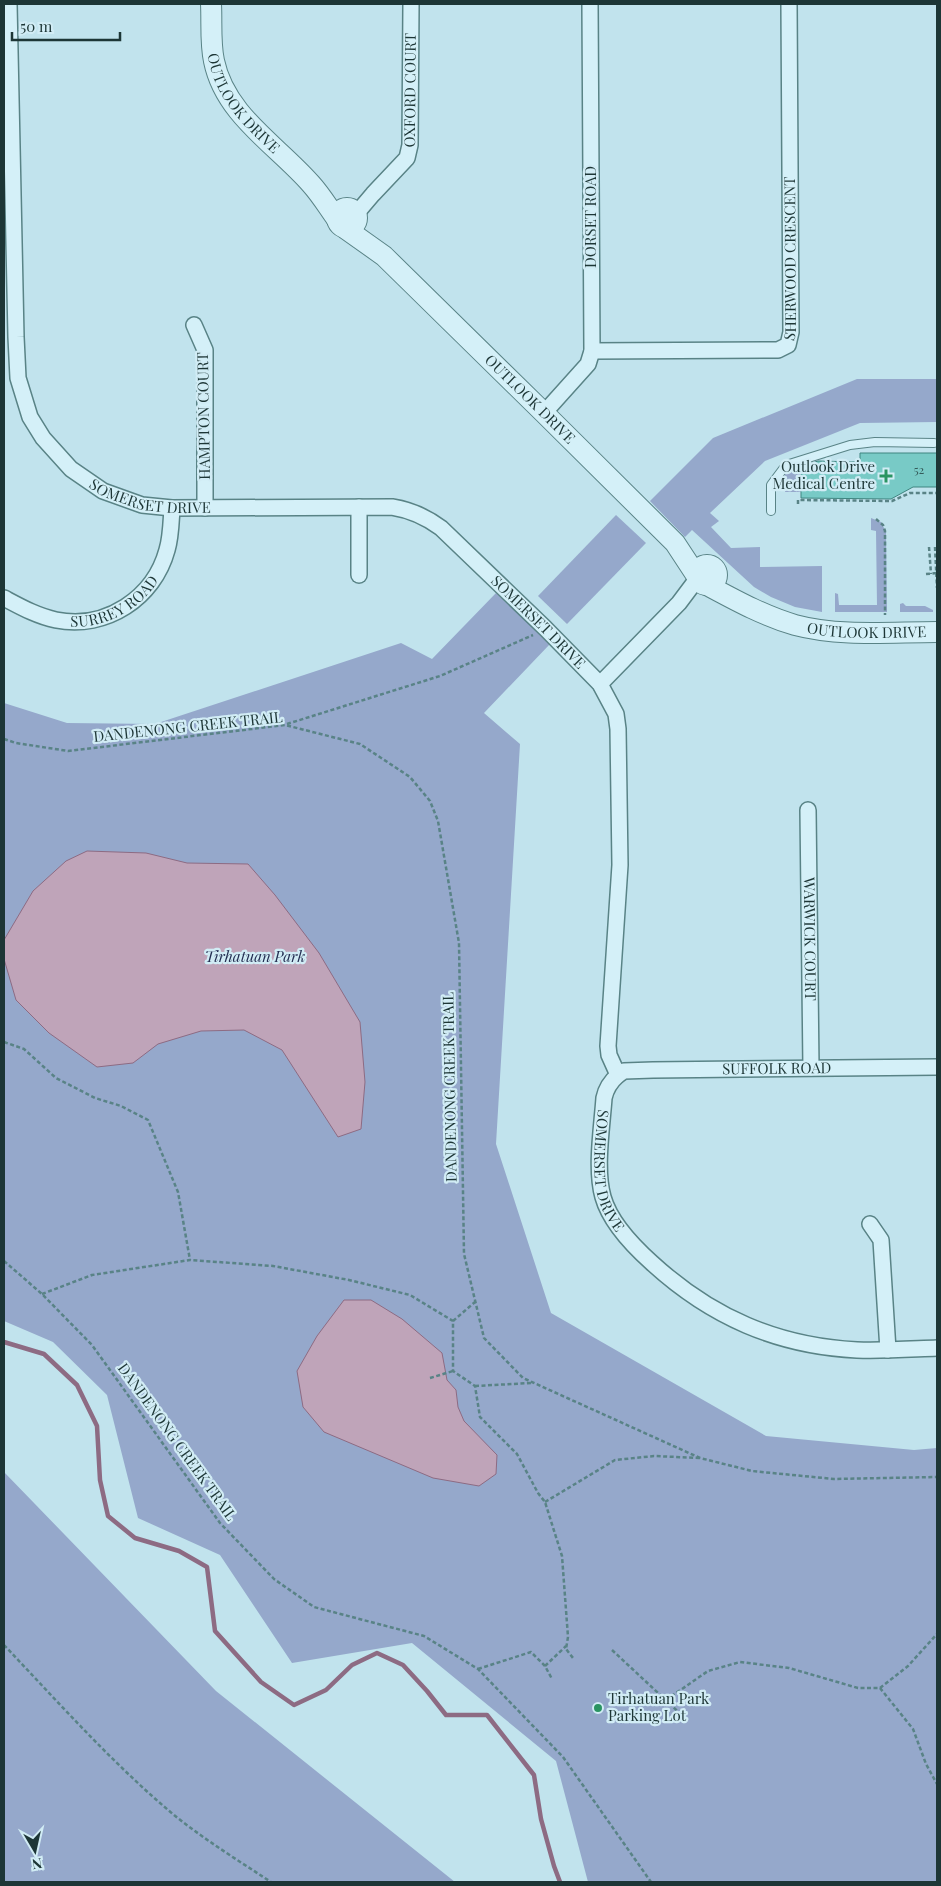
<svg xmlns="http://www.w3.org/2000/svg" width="941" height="1886" viewBox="0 0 941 1886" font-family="'Playfair Display',serif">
  <rect width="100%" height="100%" fill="#c1e3ed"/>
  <g fill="#95a8cb">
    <path d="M857 379H937V422L860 423 765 461 710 513 719 521 711 527 731 548 760 547V567L822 566V612L795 607 771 597 754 587 692 530 685 537 650 501 713 438Z"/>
    <path d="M801 467V492H785V473Z"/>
    <path d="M616 515 646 543 567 624 538 596Z"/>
    <path d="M871 518 881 522 886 532 887 612H835V593L838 594 839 605H877L876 531 871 530Z"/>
    <path d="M496 593 550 644 484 713 520 744 496 1144 551 1313 766 1436 914 1450 937 1448V1882H588L556 1761 412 1643 292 1663 220 1555 138 1518 107 1395 53 1342 4 1321V703L67 723 155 724 401 643 432 659Z"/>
    <path d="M903 603 906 606H925L933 610V612H900V604Z"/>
    <path d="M4 1472 216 1691 455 1882H4Z"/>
  </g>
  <g fill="#bfa4b9" stroke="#8d6b83">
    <path d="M87 851 146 853 187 863 248 864 275 895 319 953 360 1022 365 1082 361 1129 338 1137 282 1050 244 1030 201 1031 158 1044 133 1063 97 1067 49 1033 16 1000 4 959V940L33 891 66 861Z"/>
    <path d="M344 1300H371L402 1319 442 1353 447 1380 456 1390 458 1407 464 1421 497 1455 496 1474 479 1486 433 1478 324 1432 303 1407 297 1371 317 1336Z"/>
  </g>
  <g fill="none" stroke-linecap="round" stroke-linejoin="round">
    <path stroke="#8d6b83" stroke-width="4.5" d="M4 1342 44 1354 77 1385 97 1426 100 1480 108 1516 135 1538 179 1551 207 1567 215 1631 261 1682 294 1705 326 1690 352 1665 377 1653 403 1665 427 1691 446 1715H487L534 1775 541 1819 554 1866 560 1882"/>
  </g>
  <path fill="#78cac6" stroke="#3f8580" d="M860 453H937V487H913L891 499 801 498V467L818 461 860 462Z"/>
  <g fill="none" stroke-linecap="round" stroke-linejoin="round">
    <defs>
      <path id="service" d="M771 511V485L786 465 850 445 875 442 934 443"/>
      <g id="minor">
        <path id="s1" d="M9 4 16 337 18 378 30 417 43 438 71 469 103 491 142 505 172 508 392 507C411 510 425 516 441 528L545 628 600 684 616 714 618 729 620 865 608 1046 609 1055 618 1075C610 1082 606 1088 604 1098 602 1127 595 1169 603 1197 610 1222 633 1246 652 1263 711 1317 777 1346 857 1350 884 1351 911 1349 937 1348"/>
        <path id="s2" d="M356 214 373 194 407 158 410 145 411 4"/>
        <path d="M194 325 205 350V508"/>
        <path id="s3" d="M592 351 778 350 788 345 791 332 789 4"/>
        <path d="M544 413 588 364 592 351 590 4"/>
        <path d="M359 507V575"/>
        <path id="s4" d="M4 598C21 607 37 616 56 620 106 630 154 598 167 550 171 537 171 522 172 508"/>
        <path d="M600 684 679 603 697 579"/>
        <path id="s5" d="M808 810 811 1068"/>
        <path id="s6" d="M618 1075 624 1071 653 1070 937 1067"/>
        <path d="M870 1224 881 1240 888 1350"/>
      </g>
      <g id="tertiary">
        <path id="s7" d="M211 4C212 22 210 43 214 61 225 115 277 145 311 184 321 195 328 207 336 218"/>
        <circle cx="347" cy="218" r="10"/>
        <path id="s8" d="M346 229 384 256 544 413 675 543 696 575"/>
        <circle cx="707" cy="575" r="10"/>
        <path id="s9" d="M707 585C735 600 764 616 795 625 840 637 890 632 937 632"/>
      </g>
    </defs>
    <use href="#service" stroke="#598386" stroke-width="10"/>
    <use href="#minor" stroke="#598386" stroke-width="18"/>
    <use href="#tertiary" stroke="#598386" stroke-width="22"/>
    <g stroke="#598386" stroke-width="2.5" stroke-dasharray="4 2.5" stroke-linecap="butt">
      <path d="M798 504V500L892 501 910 493H937"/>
      <path d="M876 519 883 525 885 531V615"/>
      <path d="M929 547 931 574"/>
      <path d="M935 547 937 588"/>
      <path d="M926 574 937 573"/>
      <path d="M287 724 440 676 533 635"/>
      <path d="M4 739 16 743 68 751 285 725 360 744 410 777 430 801 438 821 459 943 464 1254 484 1338 523 1378 700 1458 752 1471 834 1479 937 1477"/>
      <path d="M4 1042 24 1049 56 1078 95 1098 121 1106 148 1120 178 1192 190 1260"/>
      <path d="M4 1261 42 1294 92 1345 220 1523 274 1579 314 1607 424 1636 478 1669 563 1757 651 1882"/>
      <path d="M42 1294 92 1275 190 1260 273 1266 349 1280 410 1295 453 1321V1371L475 1386 480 1417 517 1454 538 1493 545 1502 562 1556 568 1637 566 1649 573 1658"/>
      <path d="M453 1321 475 1302"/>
      <path d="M430 1378 453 1371"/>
      <path d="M475 1386 531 1383"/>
      <path d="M545 1502 615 1460 654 1456 699 1458"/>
      <path d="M4 1645C59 1703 113 1764 174 1815 205 1840 239 1861 271 1882"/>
      <path d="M612 1650 686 1719"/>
      <path d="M545 1666 566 1646"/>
      <path d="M478 1669 531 1652 545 1666 552 1679"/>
      <path d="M880 1688 913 1729 926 1764 937 1784"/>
      <path d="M666 1700 708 1671 740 1662 789 1668 858 1688H880L908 1666 937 1634"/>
    </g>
    <use href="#service" stroke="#d4f0f8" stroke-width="8"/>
    <use href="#minor" stroke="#d4f0f8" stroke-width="15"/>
    <use href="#tertiary" stroke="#d4f0f8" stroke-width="20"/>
  </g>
  <g fill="#2a9462" stroke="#d1ecf5" stroke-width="2">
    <path d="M883.5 468.5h5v5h5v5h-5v5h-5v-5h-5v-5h5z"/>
    <circle cx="598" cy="1708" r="5"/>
  </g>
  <g text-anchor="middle" stroke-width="4.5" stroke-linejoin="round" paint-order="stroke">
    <g font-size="12" fill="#345b5a">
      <text x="919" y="474">52</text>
    </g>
    <g font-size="15" fill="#1d3636" stroke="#d1ecf5">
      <text dy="5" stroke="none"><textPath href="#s2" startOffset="144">OXFORD COURT</textPath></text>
      <text dy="5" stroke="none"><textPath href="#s7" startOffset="109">OUTLOOK DRIVE</textPath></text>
      <text transform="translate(591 217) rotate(-90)" y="5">DORSET ROAD</text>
      <text dy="5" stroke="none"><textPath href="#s3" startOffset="284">SHERWOOD CRESCENT</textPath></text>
      <text dy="5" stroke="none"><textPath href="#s8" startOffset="251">OUTLOOK DRIVE</textPath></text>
      <text transform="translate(204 416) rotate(-91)" y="5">HAMPTON COURT</text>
      <text dy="5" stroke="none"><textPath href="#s1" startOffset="568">SOMERSET DRIVE</textPath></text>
      <text dy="5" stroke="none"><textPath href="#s4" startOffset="121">SURREY ROAD</textPath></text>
      <text dy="5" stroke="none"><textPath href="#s1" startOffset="1001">SOMERSET DRIVE</textPath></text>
      <text dy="5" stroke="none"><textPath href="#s9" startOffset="169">OUTLOOK DRIVE</textPath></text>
      <text transform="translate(188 727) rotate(-6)" y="5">DANDENONG CREEK TRAIL</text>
      <text dy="5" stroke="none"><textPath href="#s5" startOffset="129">WARWICK COURT</textPath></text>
      <text dy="5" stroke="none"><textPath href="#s6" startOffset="160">SUFFOLK ROAD</textPath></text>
      <text transform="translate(450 1087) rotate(-91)" y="5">DANDENONG CREEK TRAIL</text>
      <text dy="5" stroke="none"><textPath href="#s1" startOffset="1588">SOMERSET DRIVE</textPath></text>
      <text transform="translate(177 1442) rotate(54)" y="5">DANDENONG CREEK TRAIL</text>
    </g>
    <g font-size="15" fill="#1d3636" stroke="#d1ecf5" text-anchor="end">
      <text x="875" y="472">Outlook Drive<tspan x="875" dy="17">Medical Centre</tspan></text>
      <text x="608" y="1704" text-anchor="start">Tirhatuan Park<tspan x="608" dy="17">Parking Lot</tspan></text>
    </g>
    <g font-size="15" font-style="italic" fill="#242e52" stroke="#d1ecf5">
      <text x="255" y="962">Tirhatuan Park</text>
    </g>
  </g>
  <rect width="941" height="1886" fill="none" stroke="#1d3636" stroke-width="10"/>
  <g transform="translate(35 1851) rotate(171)" stroke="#d1ecf5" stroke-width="4" paint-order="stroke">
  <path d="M0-4L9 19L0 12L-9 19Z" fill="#1d3636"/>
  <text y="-8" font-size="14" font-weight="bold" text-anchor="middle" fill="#1d3636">N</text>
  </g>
  <path d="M12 32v8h108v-8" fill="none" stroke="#1d3636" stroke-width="2.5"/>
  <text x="20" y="32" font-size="15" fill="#1d3636" stroke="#d1ecf5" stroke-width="4" paint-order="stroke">50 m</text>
</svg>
